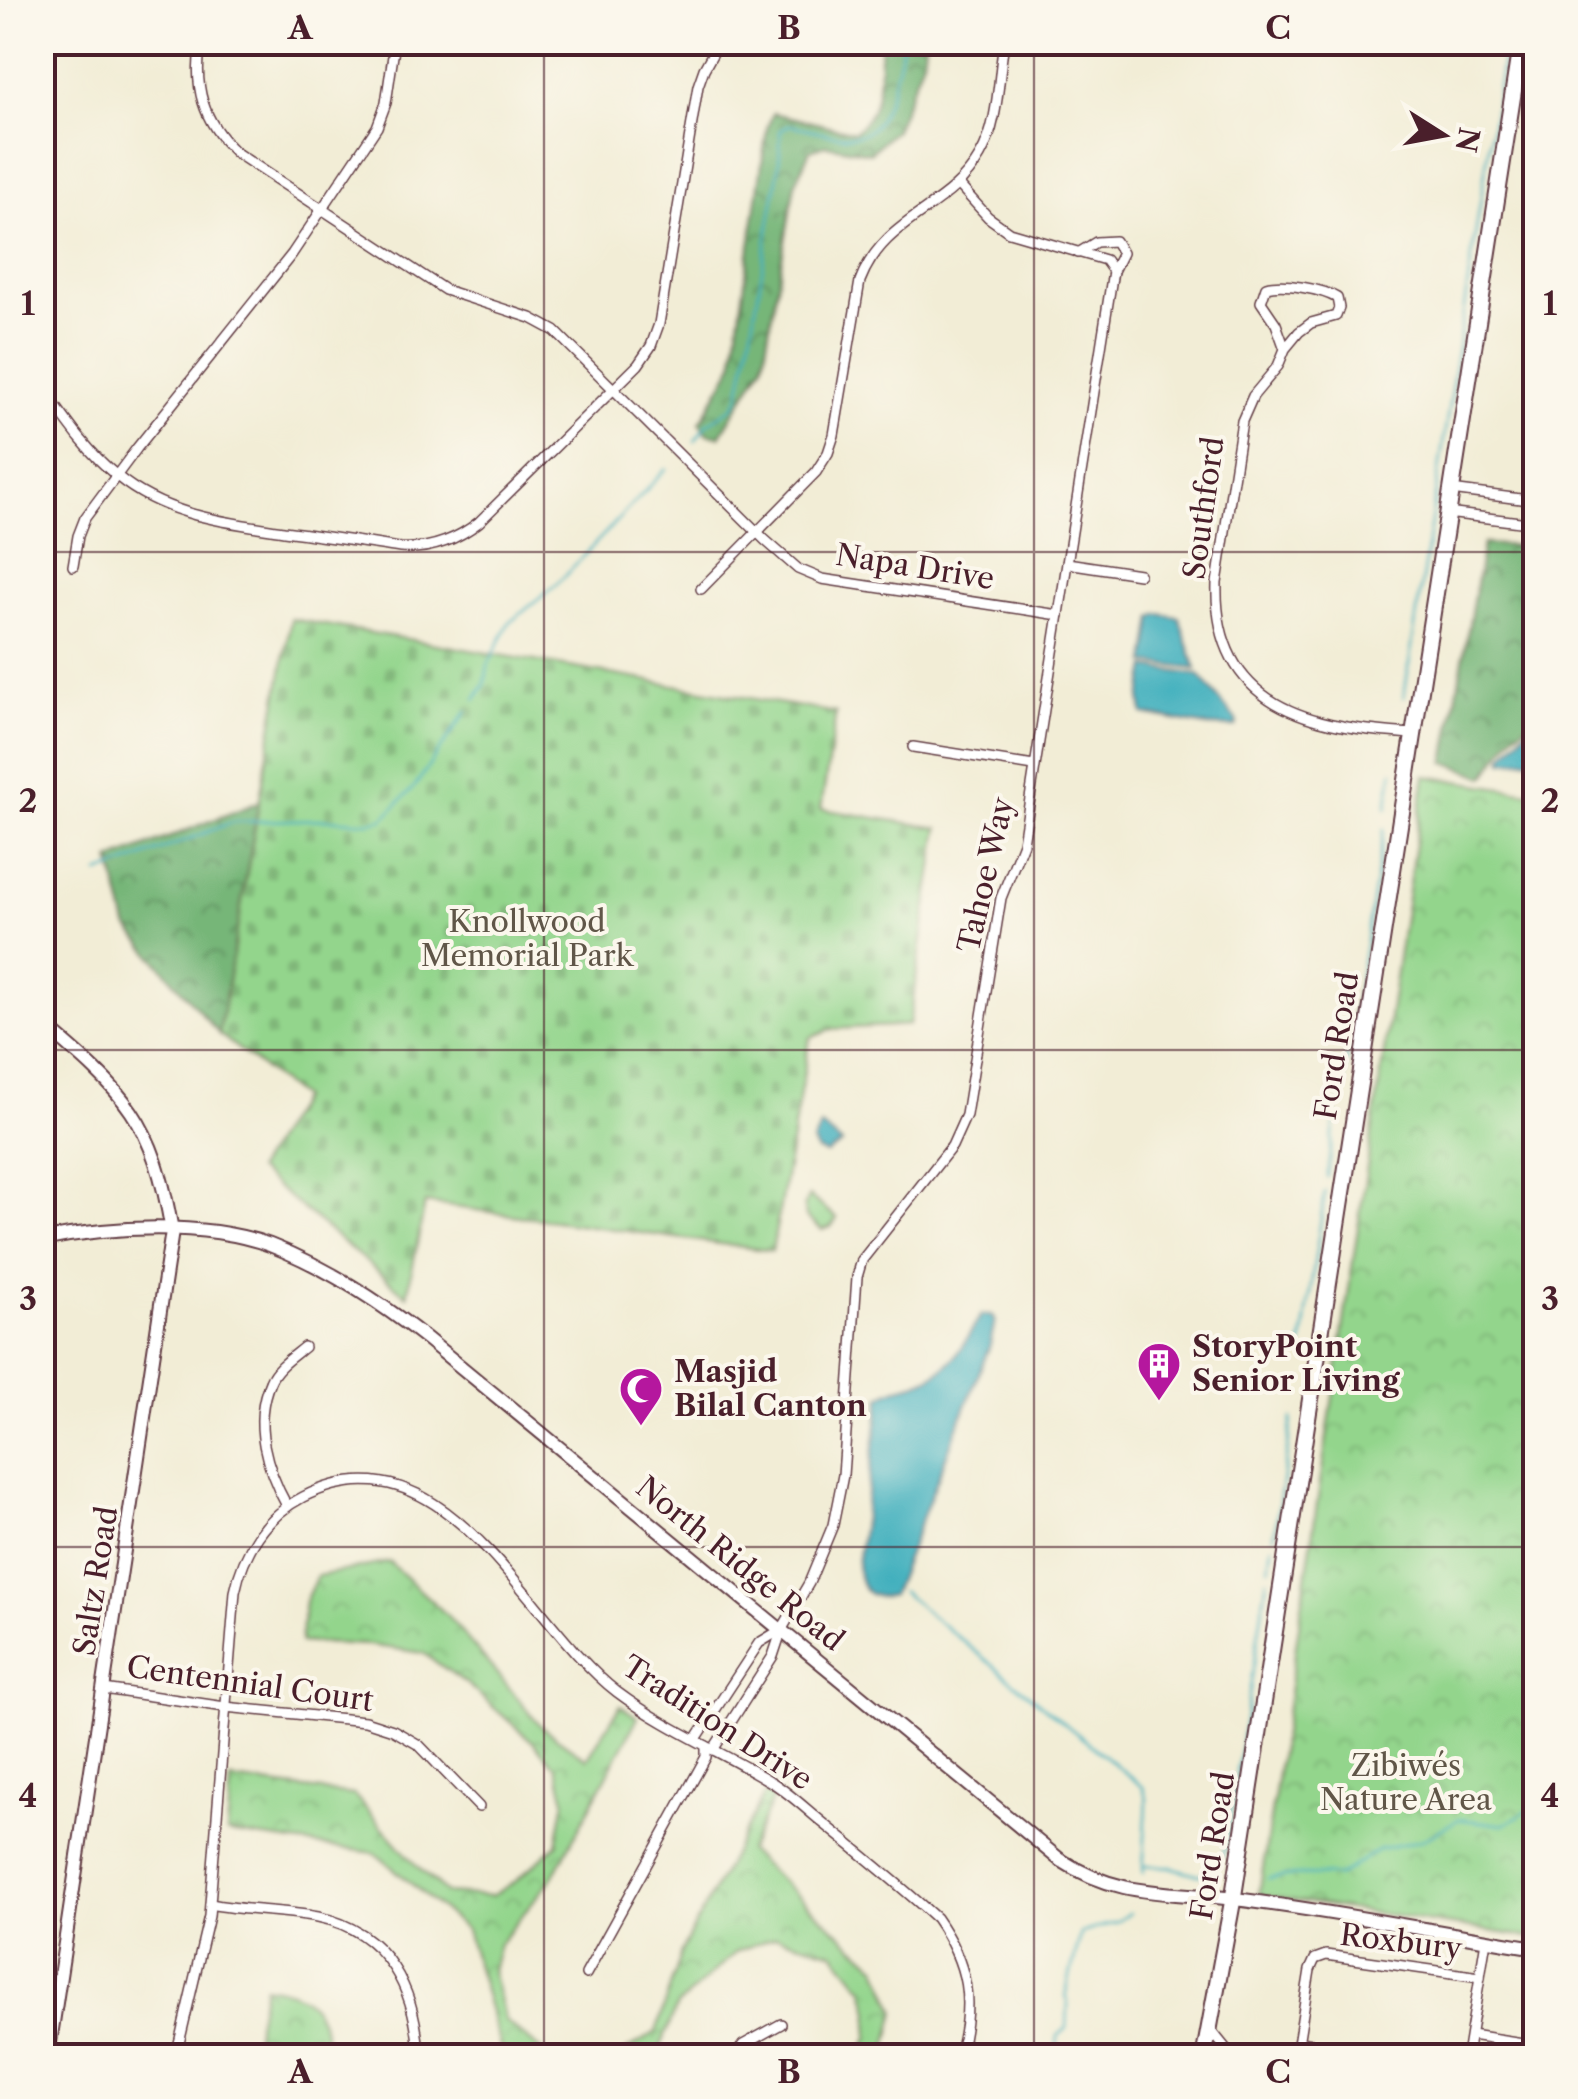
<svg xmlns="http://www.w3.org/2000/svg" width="1578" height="2099" viewBox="0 0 1578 2099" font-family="'Libre Caslon Text',serif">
  <defs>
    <pattern id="forest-crowns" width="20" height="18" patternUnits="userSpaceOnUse" patternTransform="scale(2.5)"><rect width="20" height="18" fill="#76b678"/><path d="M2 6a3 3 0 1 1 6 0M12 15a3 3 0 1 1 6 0" fill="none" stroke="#639363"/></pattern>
    <pattern id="cemetery-stones" width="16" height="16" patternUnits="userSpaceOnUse" patternTransform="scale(2.5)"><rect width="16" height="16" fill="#93d58c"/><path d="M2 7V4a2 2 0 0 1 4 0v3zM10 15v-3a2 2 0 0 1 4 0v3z" fill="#80b679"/></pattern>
    <pattern id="park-crowns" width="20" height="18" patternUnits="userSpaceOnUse" patternTransform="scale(2.5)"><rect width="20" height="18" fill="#93d58c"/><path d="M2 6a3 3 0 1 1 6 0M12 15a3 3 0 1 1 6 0" fill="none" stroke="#80b679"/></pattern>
  </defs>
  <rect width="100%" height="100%" fill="#fbf7ec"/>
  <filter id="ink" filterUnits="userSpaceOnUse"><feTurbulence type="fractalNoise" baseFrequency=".01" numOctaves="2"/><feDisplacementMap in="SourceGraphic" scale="20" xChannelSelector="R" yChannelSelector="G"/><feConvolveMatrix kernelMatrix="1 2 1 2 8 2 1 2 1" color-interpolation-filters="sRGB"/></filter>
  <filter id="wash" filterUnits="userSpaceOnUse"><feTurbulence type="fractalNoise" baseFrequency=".0048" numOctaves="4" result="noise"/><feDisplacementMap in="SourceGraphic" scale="40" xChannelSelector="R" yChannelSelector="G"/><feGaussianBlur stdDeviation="2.25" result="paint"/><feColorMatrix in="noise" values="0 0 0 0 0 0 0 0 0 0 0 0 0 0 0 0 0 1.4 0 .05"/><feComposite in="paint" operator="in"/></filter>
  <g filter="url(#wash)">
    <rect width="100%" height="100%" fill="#f2edd6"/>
    <g fill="url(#forest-crowns)" stroke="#606a52" stroke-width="2.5">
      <path d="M881 43H925L923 60 895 130 870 153 826 145 810 150 795 184 763 365 720 436 708 434 700 423 733 365 767 128 773 113 854 132C883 109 878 76 881 43Z"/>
      <path d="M1483 544 1536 547 1535 718 1514 734 1485 777 1445 762Z"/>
      <path d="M259 802 219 1034 127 926 111 860Z"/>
    </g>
    <path fill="url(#cemetery-stones)" stroke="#6e7a5c" stroke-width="2.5" d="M291 619 836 713 821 809 939 828 909 1025 832 1029 810 1038 772 1251 425 1203 407 1296 256 1170 301 1098 219 1034Z"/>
    <g fill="url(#park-crowns)" stroke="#6e7a5c" stroke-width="2.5">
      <path d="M1425 776 1535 793V1938L1259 1895Z"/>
      <path d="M809 1196 837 1218 831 1227 822 1230 806 1217 804 1206Z"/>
      <path d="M389 1562 446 1614 543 1728 587 1759 620 1706 638 1717 553 1877 499 1944 492 1970 505 2021 549 2056H503L466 1930 375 1853 227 1833 231 1780 354 1795 414 1863 446 1893 491 1896 516 1881 557 1844 565 1799 556 1767 533 1742 467 1684 423 1653 369 1645 300 1642 305 1601 317 1576Z"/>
      <path d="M765 1793 773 1798 748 1851 878 1967 896 2011 885 2056H860L868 2038 870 2012 864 1989 834 1952 776 1936 736 1952 677 2006 657 2056H618L656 2032 681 1952Z"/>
      <path d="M264 1986C315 1993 320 2009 330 2056H251Z"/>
    </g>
    <g fill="#42b0be" stroke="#466874" stroke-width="2.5">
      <path d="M1159 614 1179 617 1196 669 1146 663 1153 617Z"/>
      <path d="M1147 667 1199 675 1237 721 1236 727 1207 726 1143 714 1141 698Z"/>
      <path d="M1535 719 1533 759 1504 761V756Z"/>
      <path d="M821 1126 842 1144 827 1154 817 1151 813 1142Z"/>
      <path d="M981 1315H991L995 1321 990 1345 892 1595C866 1601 860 1588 857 1565L881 1397C893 1387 902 1388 917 1383 951 1372 964 1343 981 1315Z"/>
    </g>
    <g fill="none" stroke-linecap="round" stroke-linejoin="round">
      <g stroke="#42b0be" stroke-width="2.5">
        <path d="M695 441 708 423 733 407 739 397C750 347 758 296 766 245 771 205 782 170 780 131L789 125C845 135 872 156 891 90 895 74 901 59 902 42"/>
        <path d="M1404 697 1505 42"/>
        <path d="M475 700 485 684 488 665 509 623 555 586 666 469"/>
        <path d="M1387 808 1393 771"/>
        <path d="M42 859 54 873"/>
        <path d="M99 874 233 822 324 819 369 822 383 819 415 786 467 711"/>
        <path d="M1340 1100 1384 829"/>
        <path d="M1327 1177 1336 1113"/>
        <path d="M1302 1346 1325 1192"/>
        <path d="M1274 1537 1292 1419"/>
        <path d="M1269 1568 1272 1546"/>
        <path d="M902 1592 1143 1787 1147 1799 1143 1873"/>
        <path d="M1143 1865 1171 1867 1199 1875"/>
        <path d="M1201 1875 1218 1863 1225 1849 1267 1580"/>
        <path d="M1268 1879 1299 1875 1339 1876 1379 1849 1422 1840 1459 1819 1504 1825 1536 1805"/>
        <path d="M1056 2056 1058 2036 1067 2028 1068 2003 1065 1996 1081 1933 1117 1922 1130 1913"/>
      </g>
    </g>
  </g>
  <g filter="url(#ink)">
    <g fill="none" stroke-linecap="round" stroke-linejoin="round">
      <defs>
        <g id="street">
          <path d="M201 42C193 87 203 121 235 152L445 290 531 318 555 331 765 540 798 569 822 579 1059 615"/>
          <path d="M1078 253 1096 242 1115 241 1122 253 1113 271"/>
          <path d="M1285 349 1276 324 1261 302 1266 287C1283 282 1322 289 1337 298L1339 308 1336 316 1311 323 1299 332 1285 349 1278 366 1253 396 1242 421 1217 583C1213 708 1312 728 1413 734"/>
          <path d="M42 387C65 419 86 451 117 476 165 516 225 522 284 531 323 536 361 542 400 548 430 550 455 541 479 522L638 365 651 346 659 324 698 86 704 69 719 42"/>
          <path d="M1451 490 1536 501"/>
          <path d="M1447 513 1536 524"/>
          <path d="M1067 563 1139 574"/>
          <path d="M73 566 78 536 85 518 137 448 292 254 377 127 386 103 395 42"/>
          <path d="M701 589 816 472 828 453 834 435 860 281C885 216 948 212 980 156 999 124 998 78 1004 42"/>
          <path d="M913 747 1034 766"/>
          <path d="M42 1305V1347"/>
          <path d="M287 1506C267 1470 252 1423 270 1382 276 1367 292 1357 304 1347"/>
          <path d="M104 1689 225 1707 365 1721 393 1730 419 1745 479 1807"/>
          <path d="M696 1739 759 1643 782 1629"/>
          <path d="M713 1750 773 1656 782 1629 809 1583 833 1525 843 1475 857 1277 862 1260 952 1146 966 1115 1001 898 1023 843 1113 271 1105 260 1009 232 988 217 959 185"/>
          <path d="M210 1904C245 1911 283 1910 318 1917 388 1931 416 1992 419 2056"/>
          <path d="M586 1974 706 1757V1746"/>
          <path d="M1210 2029 1232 2056"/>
          <path d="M1471 2035 1536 2045"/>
          <path d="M1299 2042 1398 2056"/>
          <path d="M176 2056 209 1916 235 1592C243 1552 266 1516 303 1497 446 1424 526 1623 617 1692 665 1728 722 1752 773 1783 792 1795 809 1812 827 1826 864 1856 901 1886 936 1918 969 1965 974 2002 959 2056"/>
          <path d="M735 2056 743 2045 781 2024"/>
          <path d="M1296 2056 1310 1970 1315 1959 1326 1955 1480 1977"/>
          <path d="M1467 2056 1486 1940"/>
        </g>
        <g id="secondary">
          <path d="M42 1023C126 1094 153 1119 172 1231L48 2056"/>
          <path d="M42 1240C110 1226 204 1221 270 1245 327 1267 380 1302 427 1339L1059 1859C1118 1898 1167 1891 1234 1899 1335 1911 1435 1932 1536 1948"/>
        </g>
        <path id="primary" d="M1204 2056 1233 1899 1521 42"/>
      </defs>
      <use href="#street" stroke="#633e45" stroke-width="12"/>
      <use href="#secondary" stroke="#633e45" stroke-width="16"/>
      <use href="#primary" stroke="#633e45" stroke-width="19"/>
      <use href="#street" stroke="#fff" stroke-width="9"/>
      <use href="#secondary" stroke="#fff" stroke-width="12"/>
      <use href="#primary" stroke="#fff" stroke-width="15"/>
    </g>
  </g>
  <path fill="none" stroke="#4a1f2b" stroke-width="2.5" stroke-opacity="0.55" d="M544 42V2056M1034 42V2056M42 552H1536M42 1050H1536M42 1547H1536"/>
  <defs>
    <symbol id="building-pin" viewBox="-11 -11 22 30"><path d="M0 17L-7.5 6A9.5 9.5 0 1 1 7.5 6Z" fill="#b5179e" stroke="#fbf7ec"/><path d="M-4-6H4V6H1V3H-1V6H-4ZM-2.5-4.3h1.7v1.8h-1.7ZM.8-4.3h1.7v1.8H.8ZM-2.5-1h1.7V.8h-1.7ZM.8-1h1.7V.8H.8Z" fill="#fff"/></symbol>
    <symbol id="mosque-pin" viewBox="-11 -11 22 30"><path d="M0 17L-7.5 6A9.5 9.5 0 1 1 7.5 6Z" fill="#b5179e" stroke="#fbf7ec"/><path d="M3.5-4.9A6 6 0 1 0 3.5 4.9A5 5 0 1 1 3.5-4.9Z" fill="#fff"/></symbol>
  </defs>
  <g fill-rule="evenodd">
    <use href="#building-pin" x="1134" y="1339" width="50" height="68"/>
    <use href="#mosque-pin" x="616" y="1364" width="50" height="68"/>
  </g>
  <g text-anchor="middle" stroke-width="8" stroke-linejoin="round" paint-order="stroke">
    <g font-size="30" fill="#4a1f2b" stroke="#fbf7ec">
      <text transform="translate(1204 508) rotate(-82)" y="10">Southford</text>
      <text transform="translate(915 567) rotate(9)" y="10">Napa Drive</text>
      <text transform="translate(986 875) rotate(-77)" y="10">Tahoe Way</text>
      <text transform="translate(1337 1046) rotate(-81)" y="10">Ford Road</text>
      <text transform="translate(740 1564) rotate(39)" y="10">North Ridge Road</text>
      <text transform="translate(96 1581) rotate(-81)" y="10">Saltz Road</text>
      <text transform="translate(250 1684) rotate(8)" y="10">Centennial Court</text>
      <text transform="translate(717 1723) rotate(33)" y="10">Tradition Drive</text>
      <text transform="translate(1213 1846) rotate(-81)" y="10">Ford Road</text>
      <text transform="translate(1401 1942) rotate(7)" y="10">Roxbury</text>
    </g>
    <g font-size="30" fill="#605648" stroke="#fbf7ec">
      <text x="527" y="932">Knollwood<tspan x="527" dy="34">Memorial Park</tspan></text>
      <text x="1406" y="1776">Zibiwés<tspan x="1406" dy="34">Nature Area</tspan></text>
    </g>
    <g font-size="30" font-weight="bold" fill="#4a1f2b" stroke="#fbf7ec" text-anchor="start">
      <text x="1192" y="1357">StoryPoint<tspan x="1192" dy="34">Senior Living</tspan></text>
      <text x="674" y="1382">Masjid<tspan x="674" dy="34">Bilal Canton</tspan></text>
    </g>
  </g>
  <rect width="1578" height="2099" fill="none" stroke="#fbf7ec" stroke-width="110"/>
  <g transform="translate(1443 135) rotate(101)" stroke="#fbf7ec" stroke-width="8" paint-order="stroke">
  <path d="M0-8L18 38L0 25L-18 38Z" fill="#4a1f2b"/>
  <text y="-15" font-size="28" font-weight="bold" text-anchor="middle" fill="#4a1f2b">N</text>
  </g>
  <rect x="55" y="55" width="1468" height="1989" fill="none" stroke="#4a1f2b" stroke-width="4"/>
  <g font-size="32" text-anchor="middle" font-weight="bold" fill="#4a1f2b">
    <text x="300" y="39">A</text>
    <text x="789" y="39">B</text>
    <text x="1278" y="39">C</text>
    <text x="28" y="315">1</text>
    <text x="1550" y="315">1</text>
    <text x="28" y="812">2</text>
    <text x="1550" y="812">2</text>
    <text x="28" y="1310">3</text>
    <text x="1550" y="1310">3</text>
    <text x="28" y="1807">4</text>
    <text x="1550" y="1807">4</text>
    <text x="300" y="2083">A</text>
    <text x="789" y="2083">B</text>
    <text x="1278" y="2083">C</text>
  </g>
</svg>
